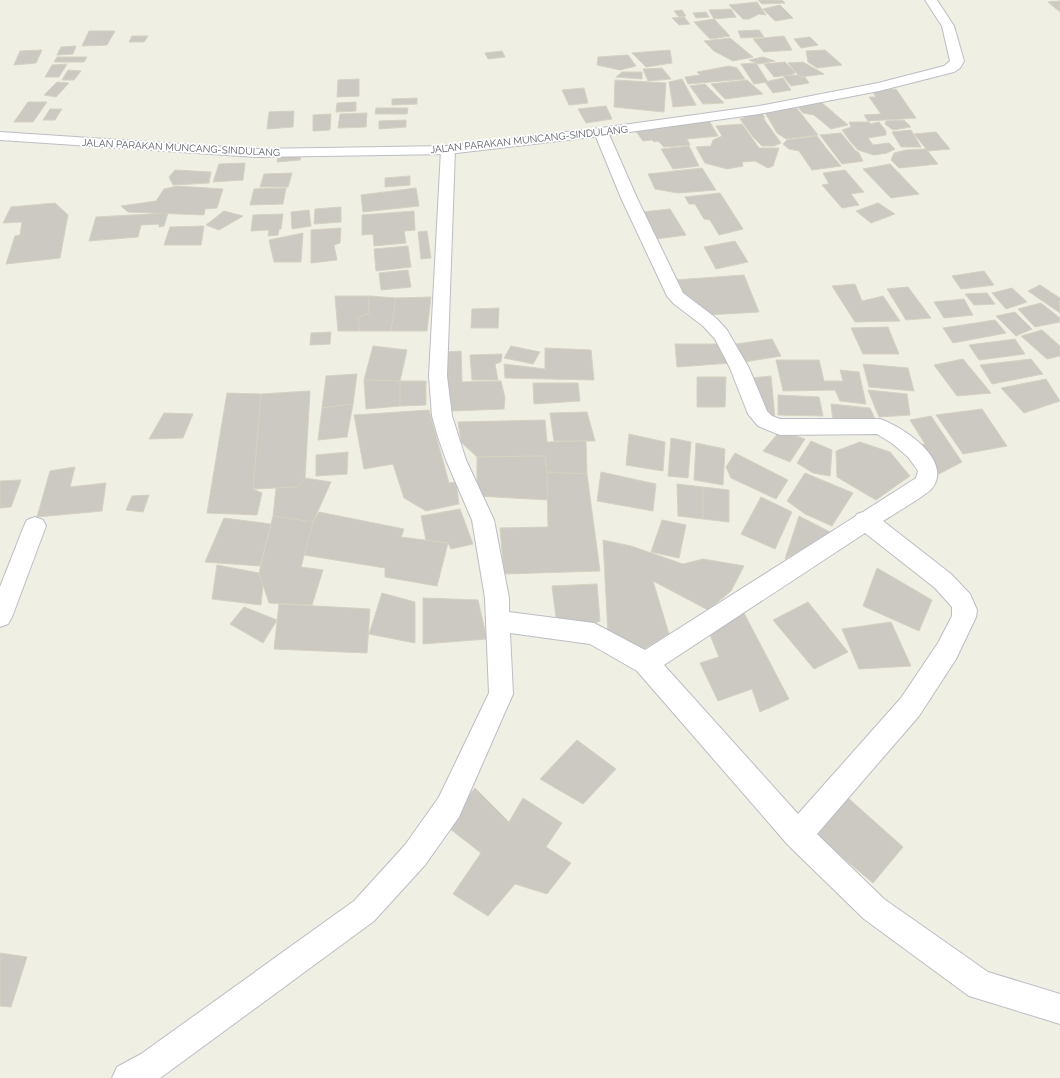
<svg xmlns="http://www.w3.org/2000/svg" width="1060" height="1078" viewBox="0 0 1060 1078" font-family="Raleway,sans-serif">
  <rect width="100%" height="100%" fill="#f0efe4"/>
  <g fill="#cbc9c1" stroke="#d5d1c2">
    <path d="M758 0H782L785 3 762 4Z"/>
    <path d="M1060 1V12L1048 2Z"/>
    <path d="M757 2 766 15 759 14 749 19H743L729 5Z"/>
    <path d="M780 5 793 18 775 21 763 9Z"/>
    <path d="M731 9 736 17 714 19 709 10Z"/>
    <path d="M682 10 686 16 679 17 674 11Z"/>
    <path d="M706 12 709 17 696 18 693 13Z"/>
    <path d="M684 17 690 24 679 25 672 18Z"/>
    <path d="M714 19 730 36 710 39 694 22Z"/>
    <path d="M759 30 764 37 741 38 738 31Z"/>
    <path d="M89 31H115L107 45 82 46Z"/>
    <path d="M132 36H148L144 42H129Z"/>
    <path d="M784 36 792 50 764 52 753 39Z"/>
    <path d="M810 37 818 45 801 48 794 39Z"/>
    <path d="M730 38 753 57 733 61 714 51 704 41Z"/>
    <path d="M76 46 73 54 57 55 61 47Z"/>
    <path d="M42 50 36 63 14 65 20 51Z"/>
    <path d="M670 50 672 63 646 67 632 53Z"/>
    <path d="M825 50 842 65 817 68 808 62 806 51Z"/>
    <path d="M502 51 505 57 488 59 485 53Z"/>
    <path d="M628 55 636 66 620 70 597 65 598 57Z"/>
    <path d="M57 57H87L84 62H54Z"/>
    <path d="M763 57 775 61 759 64 749 60Z"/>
    <path d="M785 62 795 72 794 74 774 77 764 64Z"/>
    <path d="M803 62 824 74 800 77 788 63Z"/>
    <path d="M756 63 768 82 754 84 741 64Z"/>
    <path d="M67 64 59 77H45L52 65Z"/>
    <path d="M729 66 737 68 745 79 688 84 685 77 700 75 697 72Z"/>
    <path d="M662 68 671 79 648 81 643 69Z"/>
    <path d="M68 70 81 71 74 80H62Z"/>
    <path d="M622 72H642V79L616 77Z"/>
    <path d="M797 75 800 77H805L809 83 791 86 783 76Z"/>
    <path d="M783 78 791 90 773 93 765 82Z"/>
    <path d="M359 79V96L337 97 338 80Z"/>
    <path d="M682 79 696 105 673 107 669 82Z"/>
    <path d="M615 80 666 83 664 112 614 107Z"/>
    <path d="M747 80 763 94 725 99 711 84Z"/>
    <path d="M57 82 69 83 56 97 44 95Z"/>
    <path d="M705 84 724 103 703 104 690 86Z"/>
    <path d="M584 88 588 103 569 105 562 90Z"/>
    <path d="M896 89 916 118 868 121 864 115 881 114 869 97H876L872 91Z"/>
    <path d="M417 98V104L392 105V99Z"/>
    <path d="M28 102H47L33 122H14Z"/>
    <path d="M356 102V111L336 112 337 103Z"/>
    <path d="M821 102 848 125 831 129 814 115 803 113 796 105Z"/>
    <path d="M606 106 612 119 586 123 578 109Z"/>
    <path d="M795 106 818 135 786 139 777 133 764 111Z"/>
    <path d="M376 108H408L407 114H375Z"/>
    <path d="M50 109H62L55 120H43Z"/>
    <path d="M294 111 293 127 267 129 269 112Z"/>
    <path d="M761 111 765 118H763L781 143 774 146H762L753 137 740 119 744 118 741 114Z"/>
    <path d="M367 113 366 127 338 128 340 114Z"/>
    <path d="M331 114 330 130 313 131V115Z"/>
    <path d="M708 119 718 136 687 139 690 145 664 147 658 141 654 142 652 140 643 141 635 130Z"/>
    <path d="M406 120V127L379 129V121Z"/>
    <path d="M904 120 911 127 893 130 885 124 886 121Z"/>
    <path d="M849 122H869L871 124 879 122 886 131V135L868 138 873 145 889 143 895 149 887 153 874 155 858 150 850 141 842 130 851 127Z"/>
    <path d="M742 124 759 148H779L773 166 768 168 755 161 742 162 743 166 727 169 705 163 696 147 711 146 713 140 722 136 716 126Z"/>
    <path d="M911 130 921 147H901L892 132Z"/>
    <path d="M936 132 950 149 928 151 914 134Z"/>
    <path d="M841 133 855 150 859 153 863 161 842 164 820 135Z"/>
    <path d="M817 136 826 148 841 166 812 170 799 151 789 149 783 144 787 140Z"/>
    <path d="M689 146 699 166 673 169 661 149Z"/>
    <path d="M926 149 938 164 899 168 891 160 894 153 906 150Z"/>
    <path d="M301 154 300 160 277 162 278 156Z"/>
    <path d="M245 163 243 180 213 182 219 164Z"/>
    <path d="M890 164 919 194 891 198 863 169Z"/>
    <path d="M702 168 716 190 678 193 655 189 648 174Z"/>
    <path d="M175 170 211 172 209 183 173 185 169 177Z"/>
    <path d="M845 170 864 192 851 194 859 205 842 208 822 185 829 184 823 173Z"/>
    <path d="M292 173 288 187H260L264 174Z"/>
    <path d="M410 176V185L385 187V178Z"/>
    <path d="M177 186 223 189 217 208 205 209 204 215 128 212 121 206 156 201 164 189Z"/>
    <path d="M286 188 283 204 250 205 254 189Z"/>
    <path d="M416 188 419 206 363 212 361 195Z"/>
    <path d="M720 193 743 229 719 235 710 220 704 219 695 204H689L685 197Z"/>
    <path d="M55 203 68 215 60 258 6 264 15 236 20 235 22 222 3 223 11 207Z"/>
    <path d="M878 203 895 214 871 223 856 211Z"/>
    <path d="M341 207V222L314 224 315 209Z"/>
    <path d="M670 209 686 235 656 239 642 212Z"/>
    <path d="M309 210 311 226 292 229 291 212Z"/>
    <path d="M224 211 243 216 219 230 206 225Z"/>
    <path d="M414 211 415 230 404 231 406 243 374 246 373 234 362 235V215Z"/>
    <path d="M168 213 164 226 159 227V224L141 225 138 237 89 241 96 217Z"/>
    <path d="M283 214 281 229H279L278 235 268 236 269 230 251 231 253 215Z"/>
    <path d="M204 226 201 245H164L170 227Z"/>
    <path d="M341 228 340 243 334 245 337 260 311 263V230Z"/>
    <path d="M427 231 431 258 421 259 418 232Z"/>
    <path d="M303 233 301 262H274L269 240Z"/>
    <path d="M735 241 748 262 716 269 704 247Z"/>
    <path d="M408 246 411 267 376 271 374 249Z"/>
    <path d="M408 270 411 287 381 290 379 273Z"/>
    <path d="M984 271 994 285 961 289 952 276Z"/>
    <path d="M744 275 759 312 707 315 680 295 675 280Z"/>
    <path d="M855 284 862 301 883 296 900 321 855 322 832 286Z"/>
    <path d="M1040 285 1060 298V313L1028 291Z"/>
    <path d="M908 287 931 318 906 320 887 289Z"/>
    <path d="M1012 288 1027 302 1006 309 992 293Z"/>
    <path d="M987 293 995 304 974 305 965 294Z"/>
    <path d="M335 296H369V313L358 318 360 331H338Z"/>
    <path d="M369 296 396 298 391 331H360L358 318 369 313Z"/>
    <path d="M431 297 427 331H391L396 298Z"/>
    <path d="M964 299 973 315 944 318 934 302Z"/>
    <path d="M1041 303 1060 318V322L1035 327 1018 309Z"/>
    <path d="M499 308 498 328H471L472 309Z"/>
    <path d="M1015 312 1032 329 1016 336 996 316Z"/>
    <path d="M995 320 1006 333 953 343 943 328Z"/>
    <path d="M888 327 899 354H863L851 328Z"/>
    <path d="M1042 330 1060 346V356L1047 359 1021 336Z"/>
    <path d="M331 332 330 344 310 345 311 333Z"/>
    <path d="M772 339 781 356 744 362 736 344Z"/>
    <path d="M1015 339 1025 354 979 360 969 345Z"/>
    <path d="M675 344H724L730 363 677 367Z"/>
    <path d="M373 346 407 350 400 381 364 380Z"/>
    <path d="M511 346 540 352 533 364 504 358Z"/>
    <path d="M545 348 591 350 594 380 505 378 504 364 545 369Z"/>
    <path d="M461 351 462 382 501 381 505 398 504 409 452 411 444 382 445 352Z"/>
    <path d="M502 354 501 362 495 364 498 380H472L470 355Z"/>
    <path d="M963 359 991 393 957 396 934 365Z"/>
    <path d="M1031 359 1043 374 992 384 980 365Z"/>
    <path d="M776 360H819L824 381H843L840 370 859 372 866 404 840 401 835 390 783 391Z"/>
    <path d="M863 364 908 368 914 391 869 387Z"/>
    <path d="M357 374 353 404 322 408 326 376Z"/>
    <path d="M771 376 775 418 765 414 751 378Z"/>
    <path d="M697 377H726L725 407H697Z"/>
    <path d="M1046 379 1060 401 1024 413 1001 388Z"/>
    <path d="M364 380 400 381V406L366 409Z"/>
    <path d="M400 381H426V405L400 406Z"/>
    <path d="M533 383H578L580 401 534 404Z"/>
    <path d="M868 390 907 394 910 415 879 417Z"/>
    <path d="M310 391 305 478 298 487 253 489 261 394Z"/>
    <path d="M227 393 261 394 253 489 262 493 257 515 207 513Z"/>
    <path d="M778 395 819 397 823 416 778 415Z"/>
    <path d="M353 404 347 437 318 440 322 408Z"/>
    <path d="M831 404 870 408 876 421H833Z"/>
    <path d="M982 409 1007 446 963 454 936 415Z"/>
    <path d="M429 410 449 483 456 482 459 504 426 511 404 498 393 464 364 469 354 415Z"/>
    <path d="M587 412 595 441H554L550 413Z"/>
    <path d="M164 413 193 414 183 438 149 439Z"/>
    <path d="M931 416 962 462 937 475 917 445 925 444 910 420Z"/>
    <path d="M545 420 547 442 586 441 587 474 547 472 545 456 477 457 461 442 458 422Z"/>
    <path d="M780 431 805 439 790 462 763 451Z"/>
    <path d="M629 434 665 442 663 471 626 465Z"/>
    <path d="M671 438 691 442 688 478 668 476Z"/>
    <path d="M811 441 832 450 830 476 813 473 797 463Z"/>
    <path d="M860 442 890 452 910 476 876 500 837 477 836 451Z"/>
    <path d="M696 443 725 449 723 485 694 480Z"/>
    <path d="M348 452 347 474 316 476V455Z"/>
    <path d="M735 453 788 480 776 499 731 478 726 467Z"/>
    <path d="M545 456 547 472 548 500 477 496V457Z"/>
    <path d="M75 467 70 487 106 483 102 511 37 517 50 471Z"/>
    <path d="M547 472 587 474 600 571 504 574 500 528 548 527Z"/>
    <path d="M601 472 656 484 653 511 597 501Z"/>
    <path d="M805 473 853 493 832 526 805 514 787 501Z"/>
    <path d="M305 478 331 482 313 522 273 516 276 488 298 487Z"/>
    <path d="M21 480 11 507 0 508V481Z"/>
    <path d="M677 484 703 487V519L678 516Z"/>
    <path d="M703 487 729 490V522L703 519Z"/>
    <path d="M149 495 143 512 126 510 132 496Z"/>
    <path d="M761 497 792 512 775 549 741 534Z"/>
    <path d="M460 509 473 544 451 549 448 543 426 540 421 516Z"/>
    <path d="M319 512 404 529 401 537 448 543 437 586 385 577V568L304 555 313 522Z"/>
    <path d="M273 516 313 522 301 567 323 570 312 605 269 603 259 573Z"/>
    <path d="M799 516 832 533 785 559Z"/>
    <path d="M224 518 271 524 260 566 205 562Z"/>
    <path d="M662 520 686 525 679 558 651 552Z"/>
    <path d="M603 540 631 546 683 564 703 559 744 566 731 591 708 610 653 581 669 634 644 649 608 634Z"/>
    <path d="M217 565 259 573 263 585 261 605 212 599Z"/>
    <path d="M877 568 932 600 919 631 863 606Z"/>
    <path d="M597 584 600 621 588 626 556 618 552 586Z"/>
    <path d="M382 593 415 602V643L369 634Z"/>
    <path d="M423 598 478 600 487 639 423 644Z"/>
    <path d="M808 602 848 652 814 669 773 620Z"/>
    <path d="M279 604 370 609 367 653 274 649Z"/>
    <path d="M244 607 277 620 263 643 230 624Z"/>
    <path d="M743 611 789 699 760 712 752 689 718 701 700 663 719 657 708 630Z"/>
    <path d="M891 622 911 666 859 669 842 629Z"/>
    <path d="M577 740 616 769 583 804 540 779Z"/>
    <path d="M475 788 509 822 523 798 562 823 546 847 571 863 547 894 515 884 488 916 453 894 481 853 445 825Z"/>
    <path d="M847 797 903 847 873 883 817 836Z"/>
    <path d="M0 953 27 957 11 1007 0 1006Z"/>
  </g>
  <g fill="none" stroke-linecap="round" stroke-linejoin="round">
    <defs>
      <g id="minor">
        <path d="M601 128 606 129 608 132 637 198 683 293 716 318 727 330 749 368 767 411 772 416 780 419H880C903 427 952 459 933 487 929 494 892 515 883 521L951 574 970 594 977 610 976 617 956 659 919 716 817 834 884 899 988 972 1060 994V1024L969 996 864 919 788 845 637 671 590 644 510 633 513 694 459 817 425 865 374 921 163 1076 160 1078H112L117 1067 141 1054 354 901 405 845 439 797 489 693 485 598 472 520 446 460 438 437 432 416 429 376 441 150 443 147 448 146 453 147 455 150 447 376 452 416 466 460 494 520 509 598V612L594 623 645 650 856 516 857 514 863 512 916 478 918 471 916 468 908 457 893 444 877 434 780 435 758 426 748 414 730 368 715 339 703 326 674 304 667 296 621 198 594 132 596 129ZM865 533 935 588 952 607V616L938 643 901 698 798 814 664 665Z"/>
        <path d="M35 517 43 520 46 526 12 617 8 624 0 627V587L24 526 27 520Z"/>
      </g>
      <path id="tertiary" d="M925 0H937L954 26 964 61 960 68 954 72 879 91 759 114 601 136 448 154 257 157 0 140V132L257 149 448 146 601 128 759 106 878 83 944 66 950 61 942 26Z"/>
    </defs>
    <use href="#minor" stroke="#bcbdc4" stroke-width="2"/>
    <use href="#tertiary" stroke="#bcbdc4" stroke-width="2"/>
    <use href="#minor" fill="#fff" fill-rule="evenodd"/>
    <use href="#tertiary" fill="#fff" fill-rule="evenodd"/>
  </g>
  <g text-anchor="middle" stroke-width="3.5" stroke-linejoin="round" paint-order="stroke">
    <g font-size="10" fill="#5c5f66" stroke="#fff">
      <text transform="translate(529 139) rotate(-6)" y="4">JALAN PARAKAN MUNCANG-SINDULANG</text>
      <text transform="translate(181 147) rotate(3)" y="4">JALAN PARAKAN MUNCANG-SINDULANG</text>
    </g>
  </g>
</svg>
